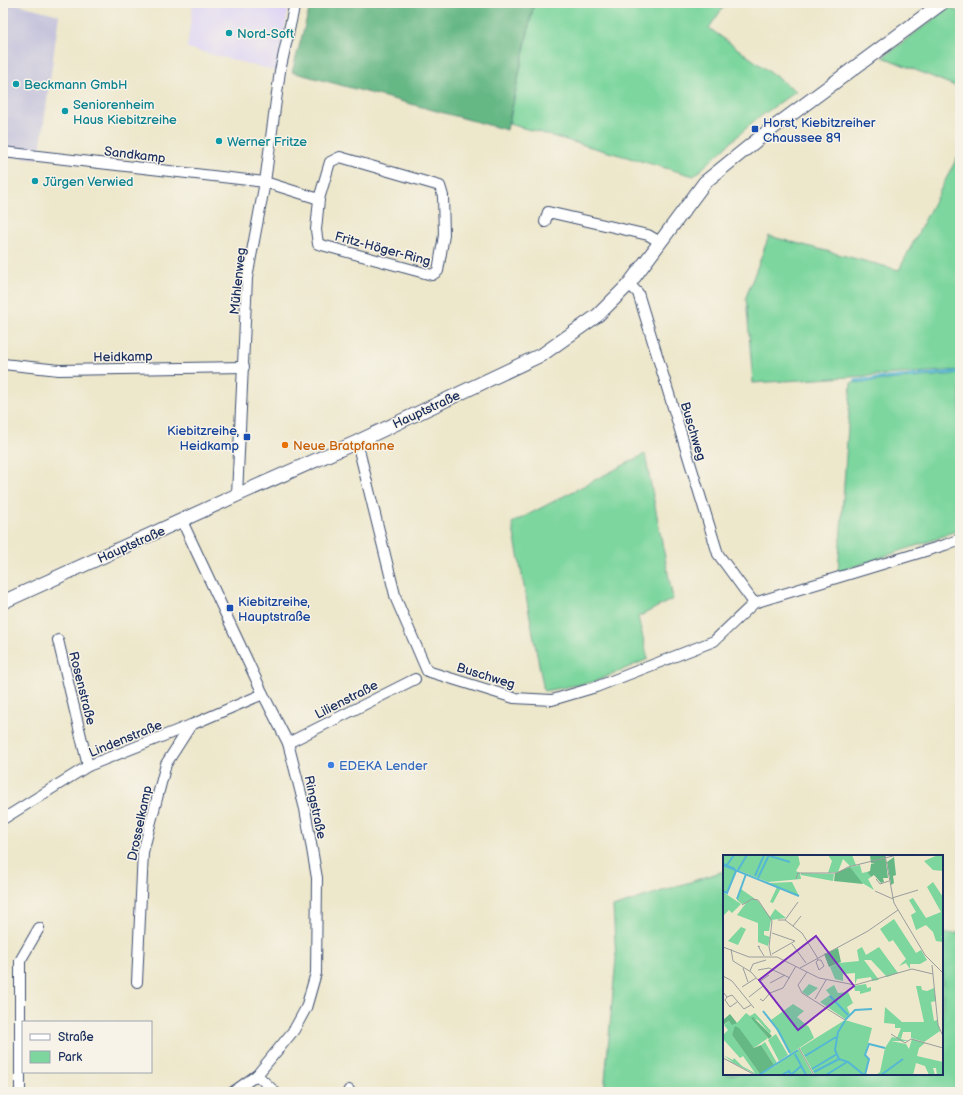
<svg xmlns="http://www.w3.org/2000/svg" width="963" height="1095" viewBox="0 0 963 1095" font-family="'Balsamiq Sans',sans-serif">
  <rect width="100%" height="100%" fill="#f7f3e8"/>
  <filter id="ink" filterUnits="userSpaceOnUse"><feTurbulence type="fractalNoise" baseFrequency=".025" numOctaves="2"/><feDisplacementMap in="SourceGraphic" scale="8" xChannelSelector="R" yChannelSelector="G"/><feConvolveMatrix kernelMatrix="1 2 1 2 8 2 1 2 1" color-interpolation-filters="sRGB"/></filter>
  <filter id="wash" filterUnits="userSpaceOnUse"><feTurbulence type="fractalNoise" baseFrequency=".012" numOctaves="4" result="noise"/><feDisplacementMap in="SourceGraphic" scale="16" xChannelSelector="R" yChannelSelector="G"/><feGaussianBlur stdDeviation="0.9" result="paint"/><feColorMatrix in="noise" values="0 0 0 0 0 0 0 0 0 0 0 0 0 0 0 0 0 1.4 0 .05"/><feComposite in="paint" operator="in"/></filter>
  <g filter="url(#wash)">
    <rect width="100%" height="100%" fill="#ede7cb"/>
    <path fill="#ded5f5" d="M193 3H290L276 71 187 48Z"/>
    <path fill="#c3c1db" d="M3 3H13L59 15 39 159 3 155Z"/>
    <g fill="#7cd69d" stroke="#4c827e">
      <path d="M534 3H726L709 28 796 91 754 121 694 176 509 124Z"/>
      <path d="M950 7 960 13V88L883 57Z"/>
      <path d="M960 152V370L753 383 746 297 769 236 899 270Z"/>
      <path d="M960 374V529L936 539 838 572 851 383Z"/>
      <path d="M645 454 673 599 638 617 648 659 594 682 544 691 512 523Z"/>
      <path d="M724 871V1074H942V934L960 933V1092H604L616 959 613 907Z"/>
    </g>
    <path fill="#65b784" stroke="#407371" d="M311 3H534L507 130 292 72Z"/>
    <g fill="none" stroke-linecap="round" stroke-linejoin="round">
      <path stroke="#55b7d3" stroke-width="3.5" d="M856 381 960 372"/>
    </g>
  </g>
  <g filter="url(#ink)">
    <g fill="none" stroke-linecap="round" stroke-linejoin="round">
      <defs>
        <g id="minor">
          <path d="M3 152 265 182 319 199"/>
          <path d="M340 157 440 186 443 196 444 235 438 271 432 275 318 244 316 230 319 199 330 162Z"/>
          <path d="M545 222 548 212 648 235 660 242"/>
          <path d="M629 284 638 293 718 554 754 603"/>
          <path d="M3 364 59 370 244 367"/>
          <path d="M357 442 396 599 427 671 514 698 552 700 596 687 714 641 754 603 945 545 960 539"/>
          <path d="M237 495 247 278 265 182 280 71 295 3"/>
          <path d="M182 521 263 694 288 743 305 809 317 878 316 973 306 1008 294 1030 257 1075 233 1092"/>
          <path d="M58 640 88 766"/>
          <path d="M288 743 415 679"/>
          <path d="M3 819 88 766 191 725 263 694"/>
          <path d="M137 982 143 852 166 764 191 725"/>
          <path d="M257 1075 275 1092"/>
          <path d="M20 1092V961L39 928"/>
          <path d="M348 1092 349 1090"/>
        </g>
        <path id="tertiary" d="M3 602 237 495 357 442 543 354 598 315 629 284 705 182 762 136 942 3"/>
      </defs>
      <use href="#minor" stroke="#3a4b6e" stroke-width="12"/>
      <use href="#tertiary" stroke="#3a4b6e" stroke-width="15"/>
      <use href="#minor" stroke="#fff" stroke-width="10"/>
      <use href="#tertiary" stroke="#fff" stroke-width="13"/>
    </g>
  </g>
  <g fill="#0f9aa8" stroke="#f7f3e8" stroke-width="1.5">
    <circle cx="229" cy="33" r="4"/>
    <circle cx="16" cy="84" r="4"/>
    <circle cx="65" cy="111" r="4"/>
    <circle cx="219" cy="141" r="4"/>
    <circle cx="35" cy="181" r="4"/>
  </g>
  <g fill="#1a4fb4" stroke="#f7f3e8" stroke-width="1.5">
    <rect x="751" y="125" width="8" height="8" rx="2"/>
    <rect x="243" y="433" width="8" height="8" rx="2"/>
    <rect x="226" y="604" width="8" height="8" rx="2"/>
  </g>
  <circle fill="#e8710a" stroke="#f7f3e8" stroke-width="1.5" cx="285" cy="445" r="4"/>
  <circle fill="#3f7fe0" stroke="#f7f3e8" stroke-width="1.5" cx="331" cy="765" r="4"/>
  <g text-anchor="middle" stroke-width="3" stroke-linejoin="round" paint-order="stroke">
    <g font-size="13" fill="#0d838f" stroke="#f7f3e8" text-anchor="start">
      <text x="237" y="38">Nord-Soft</text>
      <text x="24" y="89">Beckmann GmbH</text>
      <text x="73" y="109">Seniorenheim<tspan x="73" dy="15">Haus Kiebitzreihe</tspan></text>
      <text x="227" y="146">Werner Fritze</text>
      <text x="43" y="186">Jürgen Verwied</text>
    </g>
    <g font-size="13" fill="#164399" stroke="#f7f3e8" text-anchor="start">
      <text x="763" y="127">Horst, Kiebitzreiher<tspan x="763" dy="15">Chaussee 89</tspan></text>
      <text x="239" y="435" text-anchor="end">Kiebitzreihe,<tspan x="239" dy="15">Heidkamp</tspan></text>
      <text x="238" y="606">Kiebitzreihe,<tspan x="238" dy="15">Hauptstraße</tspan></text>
    </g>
    <g font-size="13" fill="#1b2f5e" stroke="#f7f3e8">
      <text transform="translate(135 154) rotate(7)" y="5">Sandkamp</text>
      <text transform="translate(383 248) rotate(15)" y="5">Fritz-Höger-Ring</text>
      <text transform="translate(237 281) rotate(-84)" y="5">Mühlenweg</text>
      <text transform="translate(123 356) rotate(-1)" y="5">Heidkamp</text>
      <text transform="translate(426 409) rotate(-25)" y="5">Hauptstraße</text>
      <text transform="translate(694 431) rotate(73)" y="5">Buschweg</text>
      <text transform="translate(131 544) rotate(-24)" y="5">Hauptstraße</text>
      <text transform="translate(486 675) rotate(17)" y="5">Buschweg</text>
      <text transform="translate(83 688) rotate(76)" y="5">Rosenstraße</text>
      <text transform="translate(346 699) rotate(-27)" y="5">Lilienstraße</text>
      <text transform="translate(125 738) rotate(-22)" y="5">Lindenstraße</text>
      <text transform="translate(316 807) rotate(78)" y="5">Ringstraße</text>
      <text transform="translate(139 823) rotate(-78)" y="5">Drosselkamp</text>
    </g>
    <g font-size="13" fill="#c56008" stroke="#f7f3e8" text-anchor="start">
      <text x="293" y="450">Neue Bratpfanne</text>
    </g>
    <g font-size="13" fill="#366cbe" stroke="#f7f3e8" text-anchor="start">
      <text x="339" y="770">EDEKA Lender</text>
    </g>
  </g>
  <g transform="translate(723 855)">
    <rect width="220" height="220" fill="#ede7cb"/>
    <path d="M0 0H75L77 9 73 16 77 18 78 24 45 27 0 9ZM105 0H129L133 10 127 11 120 4 115 17 105 18 109 6ZM215 0H220V16L210 15 201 6ZM0 10 13 15 4 37 0 36ZM137 10 139 18 144 17 148 22 145 24 151 35 136 26 127 12ZM78 18 111 19 110 26 78 20ZM69 27 76 41 58 33 50 48 47 47 54 32 47 29V28ZM210 27 220 42V80L217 83 220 81V87L213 86 210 77 203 70 193 75 188 60 193 57 186 45 190 43 203 63 218 57 204 32ZM18 34 35 46 47 62 52 54 63 63 48 65 46 76H41V80L47 82 45 91 35 87V68L14 60 23 48 19 49 14 45ZM0 37 18 49 9 58 6 55 0 61ZM171 64 193 98 198 95 204 105 197 109H187V114L183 108 176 111 183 104 170 85 166 87 157 74ZM18 72 23 74 15 90 5 86ZM139 92 143 100 156 92 175 118 164 122 148 105H141L156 125 149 126 148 122 134 124 132 129V118L120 119V126L112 124 107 112 116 108 136 106 134 95ZM86 129 95 133 85 141 79 137ZM143 129 144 133 148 132V136L137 139V136H132L131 131ZM111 130 115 138 125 137 130 148 124 152 127 159 122 164 97 147 107 140 103 135ZM193 131H198L199 135 204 136 211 133 213 146 208 147 211 166 214 165 217 176 201 187 188 183V177H180L178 184 186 186H168L183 189 186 194 189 184 202 188 196 193 194 201 220 207V219L214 220 213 213H210L212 220H206L202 211 193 208 190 220H153L157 217 162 193 169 182 174 183 178 173H172V169L161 168 162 152 179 167H201ZM70 149 81 156 74 162 86 172 91 183 67 199 48 165ZM23 158 27 161 32 158 48 176 47 179 35 165 29 163 45 183 31 193 14 173 9 180 37 219 34 220 0 203 10 207 0 200 10 205 11 203 19 211 32 218 20 201 17 203 0 184V180L5 175 1 170 6 166 14 168ZM122 165 149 173 142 200 146 204 142 220H92L77 193ZM53 179 65 200 56 206 45 185ZM42 187 54 208 51 210 38 190ZM76 194 90 220H36L52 211Z" fill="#7cd69d"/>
    <path d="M147 0H162L165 23H160L161 27 158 28 151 20 148 22 144 17 147 16 148 9 152 8H148ZM171 2 173 20 170 21 171 28 168 30 164 7ZM127 12 140 29 111 26 112 18ZM115 93 118 107 106 112 101 99ZM7 159 14 168 9 170 6 166 0 170V165ZM30 162 49 181 46 184 28 163ZM12 171 16 173 31 193 38 190 51 210 37 219 9 180Z" fill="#65b784"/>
    <path fill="none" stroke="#55b7d3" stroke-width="2" d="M47 1 67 7M0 9 12 14M0 10 76 41M4 10 11 0M15 15 24 0M32 21 41 0M35 23 46 0M0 36 4 38 13 16M14 44 23 19M107 141 125 160M40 156 55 175 67 198M122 165 132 155 149 154M122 166 115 177 112 195 116 204 125 207 141 220M72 199 83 220M82 201 113 182M89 214 114 199M91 217 116 204M36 220 75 195M59 220 66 216 68 220 78 211M103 220 124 207M142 220 146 204 142 200 146 189 162 193M158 220 180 204"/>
    <path fill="none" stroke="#999d9f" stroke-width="1" d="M162 0 171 48 202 100 220 118M73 24 75 18H114L125 12 174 0M153 24 157 29 166 26M152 36 170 44M169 43 195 35M19 50 29 44 35 45 49 66 46 92 48 101M55 65H62L79 78 94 102 95 105 93 107 96 115 101 111 98 105H95M62 65 75 47M70 71 78 61M69 89 83 108M0 92 26 102H54L96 123 132 130 189 114 210 119M37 92 35 91 41 101M8 94 10 106 28 117 47 138 60 133 73 111M49 99 72 86 49 78M209 110 215 170 220 181M20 113 25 127M77 113 145 76 175 55M35 115 46 113 67 123M27 116 30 109 43 105M84 117 75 130 79 138 122 165M0 121 9 126 31 153M36 127 46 120M47 128 62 120M19 132 33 123M0 137 4 142 9 140 21 154 28 150M4 142 2 145 7 152 14 147M26 142 40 131M37 144 40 146 47 138M92 144 103 125M168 179 182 188 188 184 220 193M76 193 91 220M0 203 32 220"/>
    <path fill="#7b2cbf" fill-opacity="0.15" stroke="#7b2cbf" stroke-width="2" d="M93 81 131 131 75 175 36 125Z"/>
    <rect width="220" height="220" fill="none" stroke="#1b2f5e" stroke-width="2"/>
  </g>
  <rect width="963" height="1095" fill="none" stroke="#f7f3e8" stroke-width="16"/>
  <rect x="22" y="1021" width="130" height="52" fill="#f7f3e8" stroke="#9fa5b1"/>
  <rect x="30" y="1034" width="20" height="6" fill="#ffffff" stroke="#9fa5b1"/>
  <text x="58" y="1041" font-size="12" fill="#1b2f5e">Straße</text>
  <rect x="30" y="1051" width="20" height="12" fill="#7cd69d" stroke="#9fa5b1"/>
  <text x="58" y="1061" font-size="12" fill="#1b2f5e">Park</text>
</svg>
